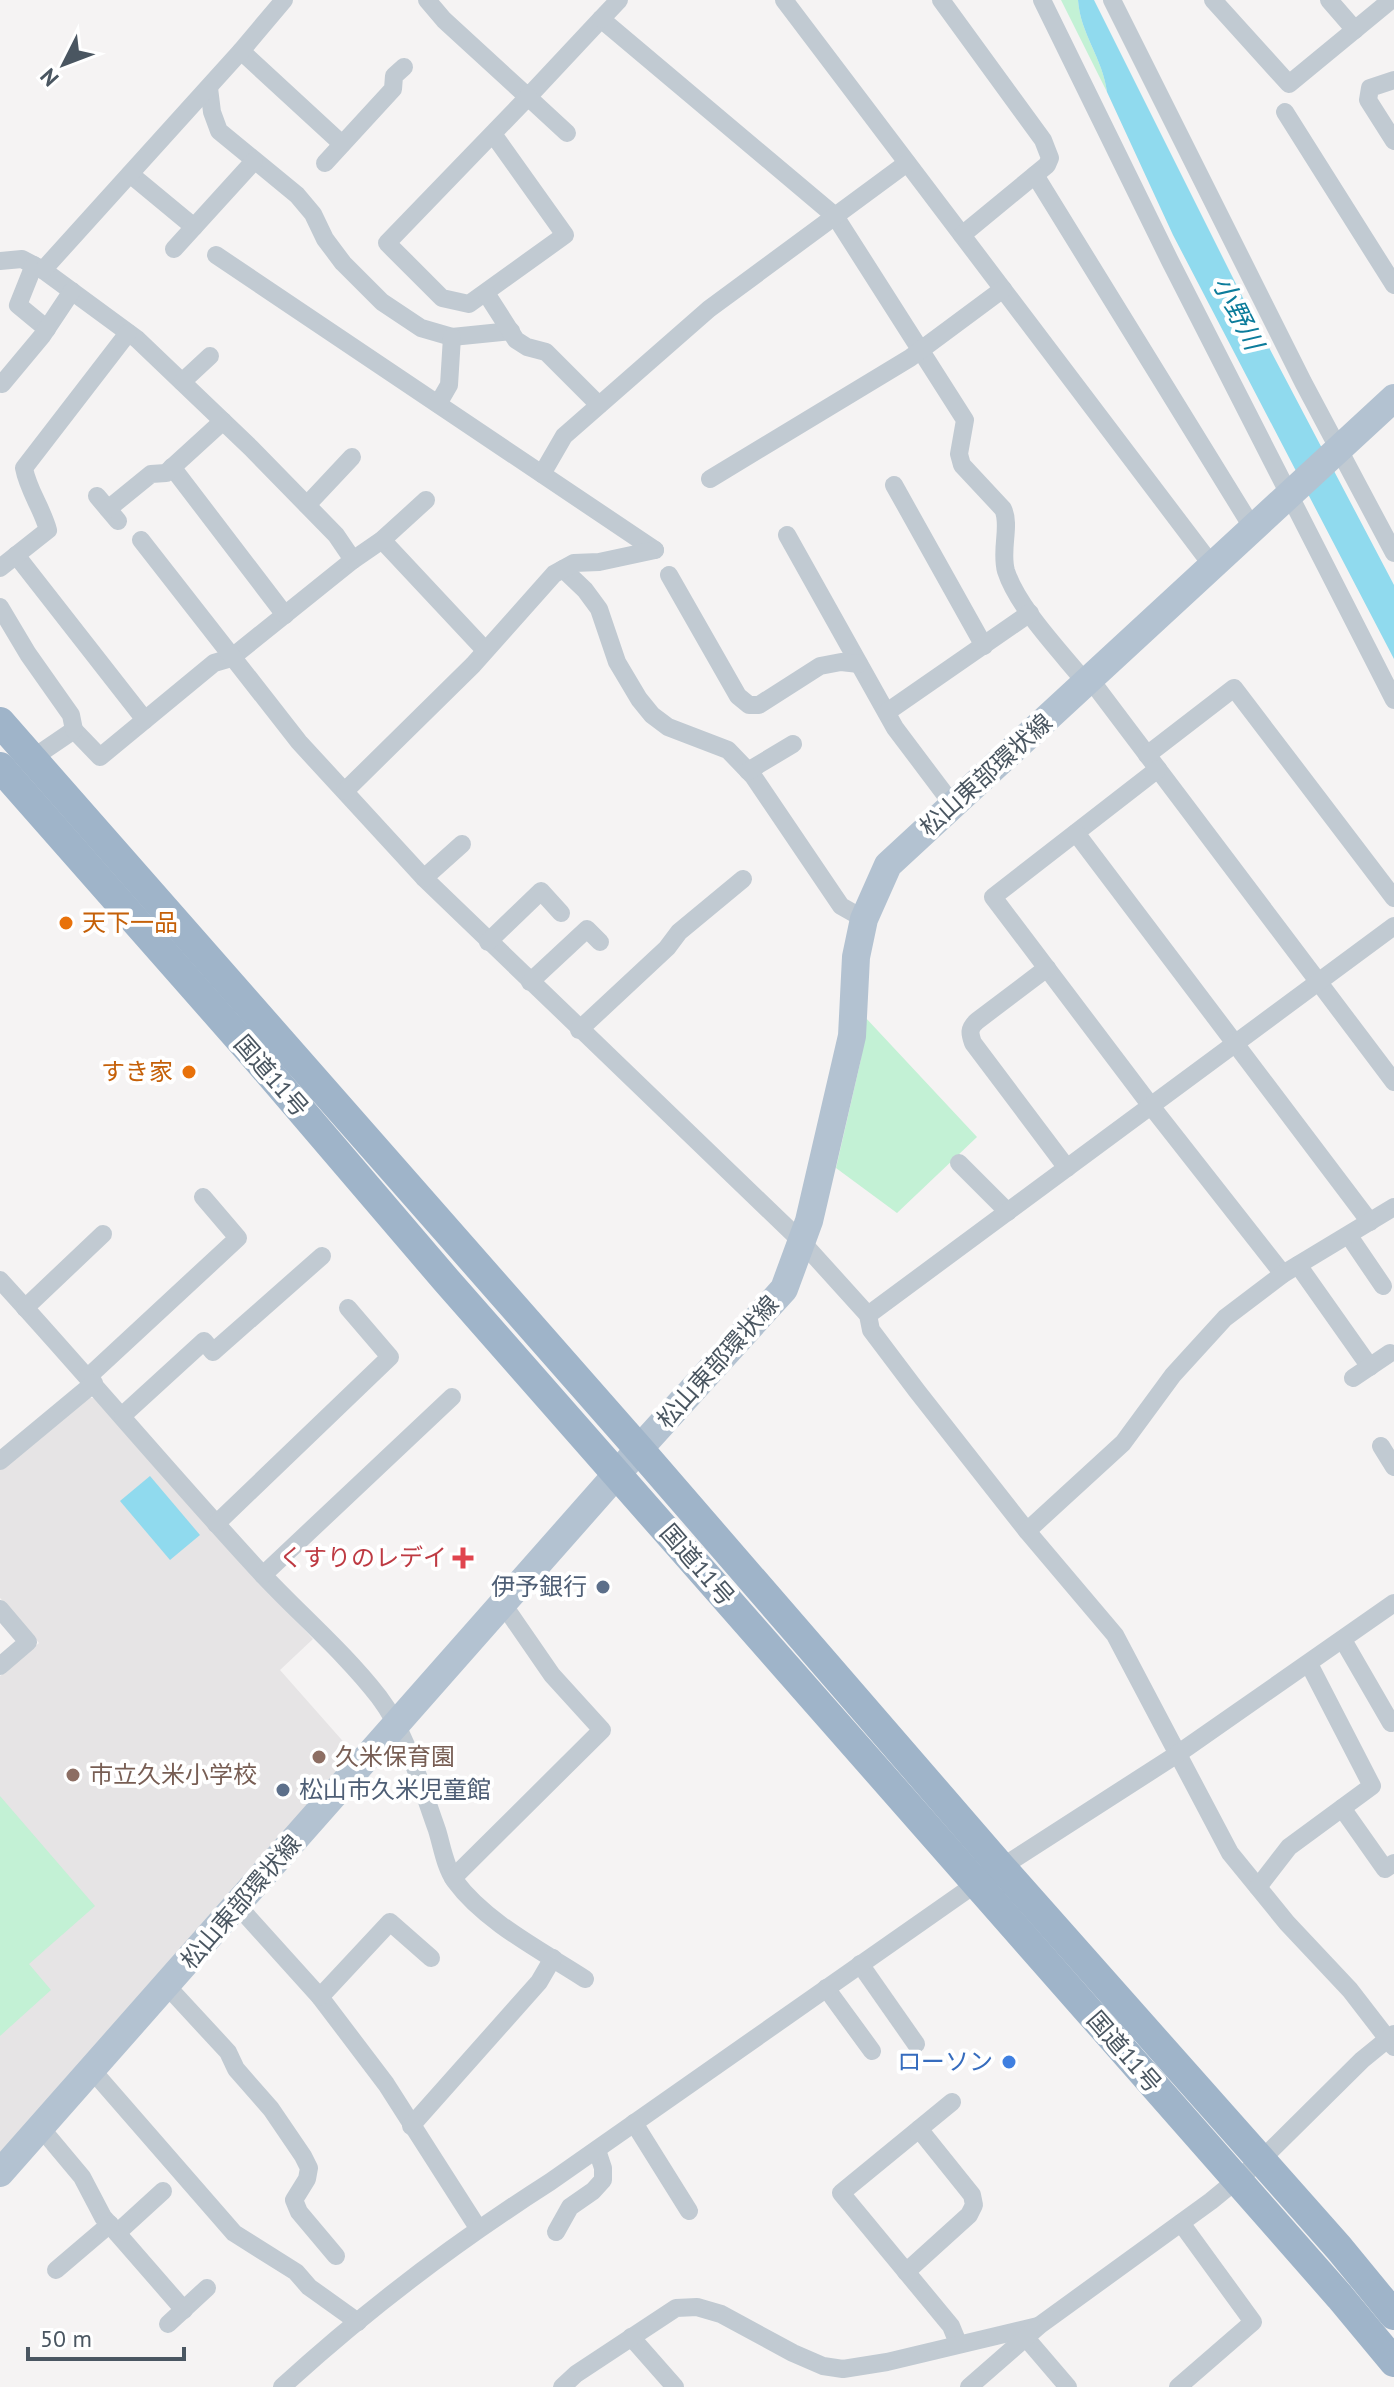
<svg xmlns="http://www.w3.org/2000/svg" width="1394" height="2387" viewBox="0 0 1394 2387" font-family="'PT Sans','Noto Sans JP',sans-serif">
  <rect width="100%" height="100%" fill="#f5f3f3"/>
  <path fill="#e6e4e5" d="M85 1397 98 1399 191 1506 313 1639 280 1670 356 1756 0 2155V1676L39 1643 0 1598V1468Z"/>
  <g fill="#c3f1d5">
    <path d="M1061 0H1078C1080 33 1103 59 1107 92Z"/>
    <path d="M864 1016 977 1137 897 1213 836 1168 861 1059Z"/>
    <path d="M0 1796 95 1906 29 1964 51 1990 0 2036Z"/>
  </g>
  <g fill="#90daee">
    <path d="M1078 0H1094L1244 300 1394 585V659L1173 235 1107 92C1103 59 1080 33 1078 0Z"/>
    <path d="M150 1476 200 1535 170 1560 120 1501Z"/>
  </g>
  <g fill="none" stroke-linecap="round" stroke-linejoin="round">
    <g stroke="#c1cad2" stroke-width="18">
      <path d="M427 0 444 20 528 97 601 19 835 216 965 420 959 454 962 465 1003 509C1011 525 1000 550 1006 571 1018 608 1061 652 1086 683"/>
      <path d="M784 0 1211 564"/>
      <path d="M941 0 1043 140 1050 158 1047 165 962 235"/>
      <path d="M1042 0 1170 261 1394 700"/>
      <path d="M1112 0 1303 382 1394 553"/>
      <path d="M1213 0 1289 84 1391 0"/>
      <path d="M1329 0 1355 30"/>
      <path d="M601 19 619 0"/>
      <path d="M241 51 342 144"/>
      <path d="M1394 80 1370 88 1368 100 1394 141"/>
      <path d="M209 88 212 112 219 131 297 195 313 214 325 239 343 263 382 302 421 328 452 337 511 331"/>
      <path d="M1285 112 1394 285"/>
      <path d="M493 134 565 235 469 304 442 298 387 243 528 97 567 133"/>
      <path d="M325 163 393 89 394 76 404 67"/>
      <path d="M130 174 194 227"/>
      <path d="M1035 175 1252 527"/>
      <path d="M174 249 254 161"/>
      <path d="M216 255 655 550"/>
      <path d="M0 261 22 259 43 270 137 339 251 448 336 535 353 560 231 658 214 663 100 757 74 730 27 762"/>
      <path d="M34 265 18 305 47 329"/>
      <path d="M43 270 241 51 284 0"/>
      <path d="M486 293 516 340 527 347 546 352 599 405"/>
      <path d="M182 382 210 356"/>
      <path d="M2 384 42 336 72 291"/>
      <path d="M438 404 449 385 452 337"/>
      <path d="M172 467 285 615"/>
      <path d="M542 474 564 436 709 309 907 163"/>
      <path d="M710 479 910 358 1003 289"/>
      <path d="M894 485 984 646"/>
      <path d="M97 496 118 521"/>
      <path d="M307 505 352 457"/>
      <path d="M108 509 151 474 166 473 223 421"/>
      <path d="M787 535 895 728 953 805"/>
      <path d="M141 540 299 742 424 878 802 1242 868 1315 871 1330 917 1391 1027 1531 1115 1635 1230 1853 1287 1923 1350 1990 1394 2047"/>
      <path d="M382 540 484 649"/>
      <path d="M16 555 145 720"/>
      <path d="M353 560 382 540 426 500"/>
      <path d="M0 568 48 530C42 508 28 490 24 468L128 333"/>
      <path d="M563 569 585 590 599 609 617 662 639 699 652 715 668 727 728 750 753 776 841 906 864 919"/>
      <path d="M669 575 738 696 749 705H759L820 666 841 662 859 664"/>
      <path d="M0 607 28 654 71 715 74 730"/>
      <path d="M1090 679 1394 1082"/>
      <path d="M887 712 1030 613"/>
      <path d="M1147 755 1234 688 1394 898"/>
      <path d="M1158 769 993 897 1151 1106 1283 1274"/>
      <path d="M748 771 793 744"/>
      <path d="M345 791 473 665 554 574 574 563 599 562 655 550"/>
      <path d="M1076 833 1370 1222"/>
      <path d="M424 878 462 844"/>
      <path d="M488 942 541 891 561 913"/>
      <path d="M1047 968 977 1021C968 1029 970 1034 973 1043L1067 1168"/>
      <path d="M530 982 587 929 600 942"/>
      <path d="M579 1030 667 948 679 932 743 879"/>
      <path d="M959 1163 1008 1212"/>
      <path d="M1349 1236 1383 1286"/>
      <path d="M1298 1265 1370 1367"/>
      <path d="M0 1280C85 1373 165 1468 250 1561 291 1607 341 1648 379 1697 407 1734 421 1786 437 1830 442 1846 445 1867 455 1881 485 1922 542 1951 585 1979"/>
      <path d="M25 1308 103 1234"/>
      <path d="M868 1315 1394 926"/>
      <path d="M88 1377 238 1238 203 1197"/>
      <path d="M1353 1378 1390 1353"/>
      <path d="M123 1415 204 1341 213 1352 322 1256"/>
      <path d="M1381 1446 1394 1467"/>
      <path d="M0 1461 94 1383"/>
      <path d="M216 1524 390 1357 348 1308"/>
      <path d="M1027 1531 1123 1443 1173 1375 1225 1318 1283 1274 1394 1207"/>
      <path d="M263 1575 452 1397"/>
      <path d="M0 1609 28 1642 0 1666"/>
      <path d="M1343 1640 1391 1723"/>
      <path d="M1342 1808 1385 1869 1394 1863"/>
      <path d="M453 1878 602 1730 552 1675 503 1604"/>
      <path d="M1258 1887 1289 1847 1372 1786 1309 1664"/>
      <path d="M237 1905 320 1997 386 2084 478 2228"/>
      <path d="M860 1964 916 2044"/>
      <path d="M167 1986 228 2052 236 2069 271 2109 303 2156 309 2168 307 2179 294 2200 299 2212 336 2256"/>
      <path d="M826 1988 872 2051"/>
      <path d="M320 1997 390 1922 431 1958"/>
      <path d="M92 2070 234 2233 296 2272 309 2287 358 2322"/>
      <path d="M952 2102 841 2193 951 2326 958 2343"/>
      <path d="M634 2123 689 2211"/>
      <path d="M411 2126 539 1982 553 1958"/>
      <path d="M41 2128 82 2177 103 2217 184 2310"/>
      <path d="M556 2232 570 2207 593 2191 603 2180V2168L597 2150"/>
      <path d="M117 2233 163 2191"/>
      <path d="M56 2270 110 2224"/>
      <path d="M906 2272 969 2215 974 2205 972 2195 919 2129"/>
      <path d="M168 2324 207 2288"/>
      <path d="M631 2337 675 2387"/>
      <path d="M1026 2338 1068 2387"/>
      <path d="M282 2387C365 2311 456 2242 550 2182L977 1883 1179 1753 1394 1603"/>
      <path d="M562 2387 576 2374 676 2308 697 2307 721 2314 793 2353 823 2366 843 2369 887 2362 1038 2326"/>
      <path d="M969 2387 1040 2325 1211 2201 1261 2160 1362 2060 1394 2034"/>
      <path d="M1178 2387 1253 2322 1181 2223"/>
    </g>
    <path stroke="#b3c2d1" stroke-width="28" d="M0 2173 639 1449 784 1289 809 1221 852 1036 856 957 864 919 888 865 1394 398"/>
    <g stroke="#9fb4c9" stroke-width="30">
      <path d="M0 722 639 1449 1001 1867 1339 2248 1394 2315"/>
      <path d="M0 767 257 1059 446 1280 1340 2297 1394 2362"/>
    </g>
  </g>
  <g fill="#e8710a" stroke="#fff" stroke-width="3">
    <circle cx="66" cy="923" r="8"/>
    <circle cx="189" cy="1072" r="8"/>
  </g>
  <path fill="#e0444e" stroke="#fff" stroke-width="3" d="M459 1546h8v8h8v8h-8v8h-8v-8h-8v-8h8z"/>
  <g fill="#5c6f8a" stroke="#fff" stroke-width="3">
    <circle cx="603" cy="1587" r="8"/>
    <circle cx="283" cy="1790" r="8"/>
  </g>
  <g fill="#8d6e63" stroke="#fff" stroke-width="3">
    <circle cx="319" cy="1757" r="8"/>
    <circle cx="73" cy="1775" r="8"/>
  </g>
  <circle fill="#3f7fe0" stroke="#fff" stroke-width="3" cx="1009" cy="2062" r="8"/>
  <g text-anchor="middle" stroke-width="8" stroke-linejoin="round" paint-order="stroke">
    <g font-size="24" fill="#4a5661" stroke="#fff">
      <text transform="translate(986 775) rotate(-42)" y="8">松山東部環状線</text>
      <text transform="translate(271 1076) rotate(49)" y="8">国道11号</text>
      <text transform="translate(718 1362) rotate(-48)" y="8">松山東部環状線</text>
      <text transform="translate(697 1565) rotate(49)" y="8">国道11号</text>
      <text transform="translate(241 1902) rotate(-49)" y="8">松山東部環状線</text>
      <text transform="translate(1124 2052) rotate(49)" y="8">国道11号</text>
    </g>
    <g font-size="24" fill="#c56008" stroke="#fff" text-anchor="start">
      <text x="82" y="931">天下一品</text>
      <text x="173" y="1080" text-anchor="end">すき家</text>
    </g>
    <g font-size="24" fill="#be3a42" stroke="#fff" text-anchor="end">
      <text x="447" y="1566">くすりのレデイ</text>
    </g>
    <g font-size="24" fill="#4e5e75" stroke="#fff" text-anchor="end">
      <text x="587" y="1595">伊予銀行</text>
      <text x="299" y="1798" text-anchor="start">松山市久米児童館</text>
    </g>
    <g font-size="24" fill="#785e54" stroke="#fff" text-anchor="start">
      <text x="335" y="1765">久米保育園</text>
      <text x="89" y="1783">市立久米小学校</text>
    </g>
    <g font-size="24" fill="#366cbe" stroke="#fff" text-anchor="end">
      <text x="993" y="2070">ローソン</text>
    </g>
    <g font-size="26" font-style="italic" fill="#0c7c9b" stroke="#fff">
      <text transform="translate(1238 313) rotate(63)" y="9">小野川</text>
    </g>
  </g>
  <g transform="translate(64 64) rotate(228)" stroke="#ffffff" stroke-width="6" paint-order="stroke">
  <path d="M0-6L14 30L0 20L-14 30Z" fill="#4a5661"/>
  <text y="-12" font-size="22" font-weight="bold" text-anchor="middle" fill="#4a5661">N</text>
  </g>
  <path d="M28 2347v12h156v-12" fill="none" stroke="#4a5661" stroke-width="4"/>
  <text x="40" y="2347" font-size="24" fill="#4a5661" stroke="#ffffff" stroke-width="6" paint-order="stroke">50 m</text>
</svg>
